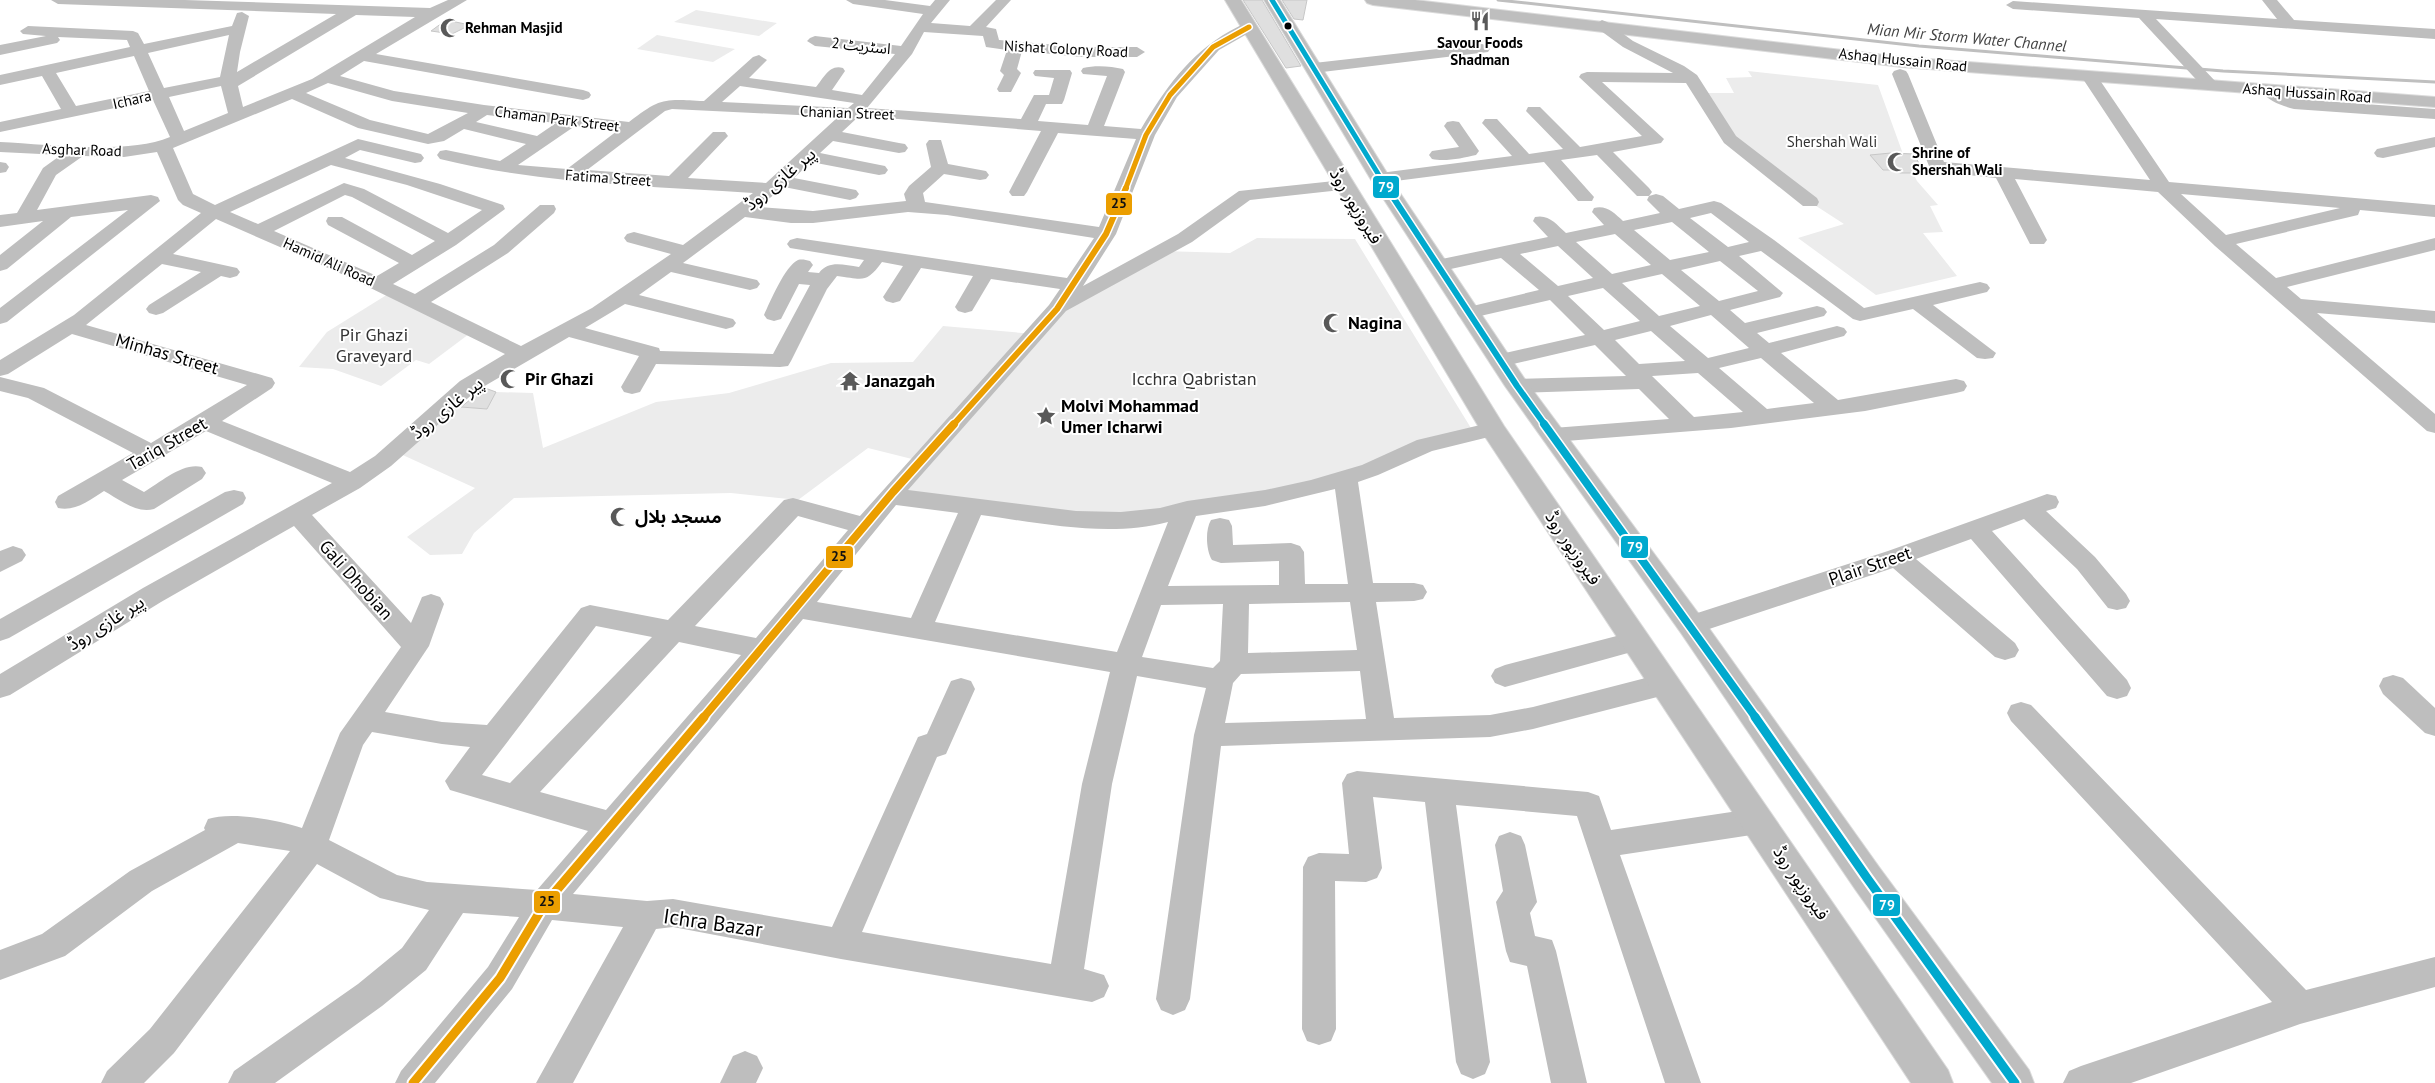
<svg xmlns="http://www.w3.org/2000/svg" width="2435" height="1083" viewBox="0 0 2435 1083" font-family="'PT Sans','Noto Sans Arabic',sans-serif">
  <rect width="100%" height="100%" fill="#fff"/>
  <g fill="#ececec">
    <path d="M696 10 777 23 759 36 674 22Z"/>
    <path d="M657 35 735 49 713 62 637 49Z"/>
    <path d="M1748 71 1878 85 1903 154 1917 181 1938 205 1930 206 1943 232 1923 233 1957 276 1876 295 1798 238 1844 224 1810 202 1730 139 1700 93H1734L1726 78 1752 77Z"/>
    <path d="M1257 238 1355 239 1474 433 1370 470 1140 518 890 496 920 461 868 448 798 500 731 493 514 498 474 533 462 554 430 555 407 537 475 488 394 451 445 406 487 409 496 392 533 393 543 448 656 402 729 393 831 363 913 362 943 326 1034 334 1057 309 1162 251 1230 253Z"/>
    <path d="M393 291 473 331 429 364 416 360 381 386 333 369 299 367 327 332Z"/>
  </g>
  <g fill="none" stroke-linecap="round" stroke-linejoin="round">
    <path stroke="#bfbfbf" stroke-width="3" d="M1498 0 1919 46 2223 71 2435 82"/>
  </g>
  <g fill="#dfdfdf" stroke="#c7c7c7">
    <path d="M1243 0H1262L1301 66 1286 68Z"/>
    <path d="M1282 0H1307L1303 20 1294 19Z"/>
    <path d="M446 20 470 25 452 34 431 31Z"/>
    <path d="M1891 153 1914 154 1924 173H1900L1896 170H1883L1870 155Z"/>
    <path d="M485 388 496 392 487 409 461 407Z"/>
  </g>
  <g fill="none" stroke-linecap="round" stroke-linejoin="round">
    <defs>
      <g id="major">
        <path d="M1225 0H1241L1504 426 1948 1070 1953 1083H1911L1480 429Z"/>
        <path d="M1264 0H1280L1390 178 1526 381 1701 617 1879 867 2029 1070 2034 1083H1992L1855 889 1681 633 1505 386 1370 178Z"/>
        <path d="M1365 0H1415L1902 57 2435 97V107L1902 67 1373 5 1367 3Z"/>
      </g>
    </defs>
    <use href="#major" stroke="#dbdbdb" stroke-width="2"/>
    <g fill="#bebebe" fill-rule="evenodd">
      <path d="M51 0H185L430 8 448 0H467L376 54 583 90 589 92 591 95 589 98 583 100 364 61 340 76 394 91 484 105 629 122C661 97 664 99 704 101L753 57 759 55 767 60 749 78 816 87C824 78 829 64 843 68L845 71 832 90 862 95 895 54 815 46 807 41 810 38 815 36 901 46 923 14 853 4 846 0H885L930 6 935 0H950L931 23 970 26 996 0H1011L986 27 996 29 999 40 1081 47H1137L1145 52 1137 57H1081L1022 51 1017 69 1021 73 1011 92H999L997 89 1004 75 1000 71 1007 50 986 47 983 36 924 32 912 54 867 108 1021 119 1034 95H1049L1054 78 1035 76 1033 73 1035 70H1070L1072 73 1064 100 1062 104H1046L1038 121 1088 125 1107 76 1083 74 1081 71 1083 68C1095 65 1111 66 1123 69L1125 72 1104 126 1141 129C1165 89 1188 55 1230 31 1238 27 1245 21 1254 24L1257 27 1254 30 1219 50 1177 97 1155 135 1116 234 1083 286 1178 234 1239 191 1344 180 1350 181 1353 185 1350 189 1250 200 1192 242 1066 311 908 490 1076 511 1121 512 1160 508 1187 501 1265 490 1311 480 1362 465 1417 440 1493 422 1501 424 1504 429 1501 434 1432 451 1378 475 1358 482 1373 583H1414L1423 585 1427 592 1423 599 1414 601 1376 602 1394 718 1490 715 1533 707 1665 673 1675 676 1679 684 1675 692 1665 695 1533 729 1490 737 1221 746 1190 999 1185 1010 1173 1015 1161 1010 1156 999 1194 735 1206 688 1137 676 1112 784 1084 969 1104 975 1109 986 1104 997 1092 1002 841 959 673 927 656 929 573 1083H536L623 927 552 920 512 989 435 1083H395L401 1071 488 967 519 917 463 913 426 970 382 1006 275 1083H228L234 1071 358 984 402 948 429 910 380 898 317 864 174 1053 144 1083H101L107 1071 150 1029 290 851 238 843 152 891 65 956 0 980V950L42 934 130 871 205 830 204 828 208 819C231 811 278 820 302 828L340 733 401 647 294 526 161 602 10 695 0 698V674L143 588 332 483 206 431 122 480 144 492C161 482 183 462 202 467L206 473 202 479 154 509C136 514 119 499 104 491 90 500 75 512 58 508L55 502 58 496 133 453 28 398 0 391V377L44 388 151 443 247 385 72 334 8 374 0 376V360L74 315 201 213 183 205 178 200 157 152 124 157 83 156 56 175 37 210 151 195 158 197 160 201 7 322 0 324V308L128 210 71 217 7 269 0 271V255L43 221 0 227V215L17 213 43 168 61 155 0 152V142C47 144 127 155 170 137L153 100 0 132V122L61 109 42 76 0 85V75L130 47 127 40 58 37 60 40 57 43 0 55V45L46 36 23 34 20 31 28 26 133 31 138 33 144 44 232 26 237 13 242 12 249 16 240 52 237 72 336 14 58 4ZM356 15 415 17 312 79 243 107 238 86ZM229 35 220 77 164 88 148 53ZM134 56 149 91 76 106 56 73ZM328 83 392 101 468 113 428 134 370 120 306 93ZM221 86 228 113 184 131 169 97ZM740 86 854 103 848 108 722 102ZM292 99 358 128 428 144 444 141 464 129 526 144 500 161 446 150 440 151 437 155 440 159C542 184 648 186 753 193L683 245 634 232 627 234 624 238 627 242 671 254 592 308 521 346 431 302 508 253 554 213 556 209 554 205H540L494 245 415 294 393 284 456 245 505 209 503 205 440 184 345 158 360 150 415 163 421 162 424 158 421 154 358 139 215 205 193 194 173 148ZM672 109 838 117 766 183 688 178 728 136 725 132H713L669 176 587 170 665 111ZM487 115 556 123 537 136 476 122ZM857 118H886L1041 131 1009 192 1012 196H1024L1027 192 1058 133 1136 139 1099 227 925 202 923 193 944 174 980 180 986 179 989 175 986 171 948 164 941 140H929L926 144 931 167 909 186 904 194 906 201 813 211 758 207 784 187 850 200 856 198 859 194 856 190 794 178 811 162 879 175 885 174 888 170 885 166 820 153 833 141 899 153 905 152 908 148 905 144 899 143 842 132ZM575 126 617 131 567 169 518 165ZM331 165 407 185 482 210 448 233 364 189 344 183 258 224 230 212ZM345 195 352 197 435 241 412 255 342 217H328L326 221 328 225 399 263 377 276 274 231ZM908 212 947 215 1094 238 1067 278 797 238 790 240 787 244 790 248 864 260 859 267C843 265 829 260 819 273L808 272 813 265 810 261C806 260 802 259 798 260 785 266 770 302 764 315L767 319 774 321 781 319 799 284 810 285 773 354 660 351 659 348 585 328 625 304 726 329 733 327 736 323 733 319 639 295 671 272 750 290 757 288 760 284 757 280 683 263 745 217 791 223H813ZM216 219 344 275 505 354 460 381 375 456 350 472 222 421 272 388 275 383 272 378 86 325 162 264 201 272 149 305 146 309 149 313 156 315 163 313 221 276 230 278 237 276 240 272 237 268 173 254ZM882 262 903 266 883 297 886 301 893 303 900 301 921 268 973 276 955 307 958 311 965 313 972 311 991 279 1060 289 1049 305 860 516 793 498 784 500 668 620 590 605 581 608 487 725 442 722 385 712 429 646 444 604 440 597 431 594 422 597 411 623 312 515 360 488 391 466 476 391 569 337 639 356 621 387 624 392 632 394 640 392 656 364 780 367 788 366 791 361 827 289 837 276C863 279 866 284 882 262ZM1335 489 1348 584H1305L1304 552 1300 546 1291 543 1233 545 1232 526 1229 520 1220 518 1211 520C1205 530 1206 550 1212 560L1221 563 1279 561V585L1168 586 1196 516 1265 506ZM896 505 958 513 911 618 817 602ZM981 515C1041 523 1108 538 1168 522L1117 652 935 622ZM798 516 848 530 756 638 695 626ZM1350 602 1357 650 1248 653 1249 604ZM1223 604 1220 661 1213 668 1142 657 1161 605ZM803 619 1110 672 1082 784 1051 964 862 932 937 757 946 754 975 689 971 681 961 678 951 681 927 734 918 737 832 927 673 899 647 901 573 894ZM596 626 652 637 510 783 482 775ZM679 642 741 655 606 810 540 792ZM1360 671 1366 719 1225 723 1233 683 1241 674ZM372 732 442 744 470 747 445 781 450 790 588 831 537 890 427 882 397 875 329 840 363 745Z"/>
      <path d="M2262 0H2277L2294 20 2435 29V39L2156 19 2217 83 2219 86 2217 89H2205L2139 18 2013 9 2006 5 2013 1 2277 19Z"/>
      <path d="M1602 20 1607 22 1633 41 1684 66 1697 75 1736 136 1817 198 1819 202 1817 206H1803L1724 143 1686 83 1602 82 1664 139 1661 143 1613 152 1649 188 1652 192 1649 196H1637L1597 155 1561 160 1594 197 1592 201H1578L1544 162 1380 183 1374 182 1371 178 1374 174 1380 173 1512 156 1482 123 1485 119H1497L1529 154 1563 149 1526 111 1528 107H1540L1580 147 1642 136 1579 77 1581 74 1587 72 1673 73 1623 47 1597 28 1594 25Z"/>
      <path d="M1482 44 1488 46 1490 49 1488 52 1314 73 1306 68 1314 63Z"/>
      <path d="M1900 69 1906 71 1908 74 1944 162 2150 180 2081 76 2083 73H2095L2169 182 2435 205V217L2360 210 2358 215 2236 244 2276 278 2435 238V250L2287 287 2301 299 2435 311V323L2317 313 2435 414V433L2427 431 2215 246 2158 192 2015 179 2047 240 2044 244H2030L1996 178 1931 171 1892 74 1894 71ZM2181 194 2340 208 2226 235Z"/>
      <path d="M2268 85 2294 99 2435 109V119L2294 109C2282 106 2268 101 2260 90L2262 87Z"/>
      <path d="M1453 121 1459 122 1479 151 1476 155C1463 158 1445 162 1432 159L1429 155 1432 151 1459 147 1444 126 1447 122Z"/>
      <path d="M2435 137V147L2383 158 2377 157 2374 153 2377 149Z"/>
      <path d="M0 162 6 163 9 167 6 172 0 173Z"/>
      <path d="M1656 194 1663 196 1679 209 1714 201 1721 203 1774 240 1864 308 1980 282 1987 284 1990 288 1987 292 1933 305 1996 353 1993 358 1985 359 1977 358 1913 309 1860 321 1853 319 1761 251 1739 256 1783 293 1780 297 1730 310 1745 323 1817 306 1824 308 1827 312 1824 316 1757 333 1769 343 1837 326 1844 328 1847 332 1844 336 1781 353 1838 400 1956 379 1964 381 1967 386 1964 391 1956 393 1865 411 1731 428 1553 442 1545 440 1542 435 1545 430 1553 428 1669 419 1639 389 1517 393 1509 391 1506 386 1509 381 1517 379 1626 376 1595 345 1500 367 1492 366 1489 361 1492 356 1585 335 1550 300 1467 319 1460 317 1457 313 1460 309 1539 290 1501 258 1437 272 1430 270 1427 266 1430 262 1437 260 1548 237 1533 221 1535 217C1549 214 1556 224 1566 233L1604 225 1592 212 1594 208C1607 205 1614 213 1623 221L1660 213 1647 200 1649 196ZM1711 213 1749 242 1728 247 1690 218ZM1672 222 1709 252 1670 260 1634 230ZM1615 234 1651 265 1612 274 1576 242ZM1558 246 1593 278 1558 286 1520 254ZM1720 261 1758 291 1719 301 1681 270ZM1662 274 1700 306 1659 316 1622 283ZM1603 288 1640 321 1604 330 1568 296ZM1711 315 1749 348 1708 358 1670 326ZM1651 331 1685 361 1639 364 1615 340ZM1761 358 1814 403 1767 409 1719 368ZM1698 373 1743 412 1694 417 1652 376Z"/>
      <path d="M234 490 243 492 246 498 243 504 9 638 0 641V619L225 492Z"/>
      <path d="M2047 494 2056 496 2059 502 2056 508 2046 511 2095 557 2126 594 2130 601 2126 608 2117 610 2108 608 2077 569 2024 519 1992 531 2127 680 2131 688 2127 696 2117 699 2107 696 1971 539 1916 559 2015 643 2019 650 2015 657 2005 660 1995 657 1893 568 1691 635 1682 632 1678 625 1682 618 1888 551Z"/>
      <path d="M13 546 22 549 26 555 22 561 0 572V551Z"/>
      <path d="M1636 631 1646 634 1649 641 1646 648 1505 687 1495 683 1491 676 1495 669 1505 665Z"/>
      <path d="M2393 675 2403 678 2435 708V736L2425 733 2383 694 2379 686 2383 678Z"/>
      <path d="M2021 702 2031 705 2306 990 2435 957V987L2300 1024 2131 1083H2063L2069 1071 2081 1066 2272 1002 2011 721 2007 713 2011 705Z"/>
      <path d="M1357 771 1588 792 1599 796 1611 830 1758 808 1769 812 1773 821 1769 830 1758 834 1620 855 1701 1083H1665L1577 816 1456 805 1490 1062 1485 1074 1473 1079 1461 1074 1456 1062 1425 802 1373 797 1382 868 1377 878 1366 882 1335 881 1336 1029 1331 1041 1319 1045 1307 1041 1302 1029 1303 867 1308 857 1319 853 1349 854 1342 783 1347 774Z"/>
      <path d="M1510 832 1521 836 1525 845 1537 902 1530 913 1535 936 1552 940 1556 951 1587 1083H1551L1527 966 1510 962 1506 951 1496 902 1503 891 1495 845 1499 836Z"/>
      <path d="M745 1051 757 1056 763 1068 756 1083H720L733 1056Z"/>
    </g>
    <use href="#major" fill="#bebebe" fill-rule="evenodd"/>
    <defs>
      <path id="bus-1-far3" d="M1272 0 1388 190"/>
      <path id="bus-1-far2" d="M1387 188 1517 386 1545 425"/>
      <path id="bus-1-far1" d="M1544 424 1756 718"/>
      <path id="bus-1" d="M1755 717 1867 878 2015 1083"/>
      <path id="bus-2-far3" d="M1125 190 1146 135 1170 95 1213 47 1249 27"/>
      <path id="bus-2-far2" d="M953 425 1057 309 1106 234 1126 188"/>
      <path id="bus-2-far1" d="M703 718 893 492 954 424"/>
      <path id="bus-2" d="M413 1083 500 978 544 905 704 717"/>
    </defs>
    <use href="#bus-1-far3" stroke="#fff" stroke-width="8"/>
    <use href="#bus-1-far2" stroke="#fff" stroke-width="9"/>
    <use href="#bus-1-far1" stroke="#fff" stroke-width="11"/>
    <use href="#bus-1" stroke="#fff" stroke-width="13"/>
    <use href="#bus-2-far3" stroke="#fff" stroke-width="8"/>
    <use href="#bus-2-far2" stroke="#fff" stroke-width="9"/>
    <use href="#bus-2-far1" stroke="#fff" stroke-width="11"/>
    <use href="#bus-2" stroke="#fff" stroke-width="13"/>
    <use href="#bus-1-far3" stroke="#00a9ce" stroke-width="5"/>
    <use href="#bus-1-far2" stroke="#00a9ce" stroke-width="6"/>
    <use href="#bus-1-far1" stroke="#00a9ce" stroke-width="8"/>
    <use href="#bus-1" stroke="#00a9ce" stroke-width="9"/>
    <use href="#bus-2-far3" stroke="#eb9e00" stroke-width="5"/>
    <use href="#bus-2-far2" stroke="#eb9e00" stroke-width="6"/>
    <use href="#bus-2-far1" stroke="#eb9e00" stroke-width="8"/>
    <use href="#bus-2" stroke="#eb9e00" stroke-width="9"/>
  </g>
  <defs>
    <symbol id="restaurant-bare" viewBox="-9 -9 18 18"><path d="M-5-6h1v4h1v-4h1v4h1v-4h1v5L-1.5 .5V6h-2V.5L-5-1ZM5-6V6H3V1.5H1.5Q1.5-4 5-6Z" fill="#595959" stroke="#fff" stroke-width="2.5" paint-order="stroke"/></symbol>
    <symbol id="mosque-bare" viewBox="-9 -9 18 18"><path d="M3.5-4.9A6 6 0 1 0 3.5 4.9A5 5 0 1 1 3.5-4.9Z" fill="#595959" stroke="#fff" stroke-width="2.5" paint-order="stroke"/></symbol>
    <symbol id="temple-bare" viewBox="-9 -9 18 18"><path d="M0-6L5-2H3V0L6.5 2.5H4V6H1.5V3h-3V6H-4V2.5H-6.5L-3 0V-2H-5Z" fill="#595959" stroke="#fff" stroke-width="2.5" paint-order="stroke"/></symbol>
    <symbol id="sight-bare" viewBox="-9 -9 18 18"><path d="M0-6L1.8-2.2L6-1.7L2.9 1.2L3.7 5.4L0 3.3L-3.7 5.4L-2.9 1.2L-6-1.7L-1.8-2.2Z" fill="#595959" stroke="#fff" stroke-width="2.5" paint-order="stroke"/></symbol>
  </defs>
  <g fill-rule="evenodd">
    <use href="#restaurant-bare" x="1466" y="7" width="28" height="28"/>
    <use href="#mosque-bare" x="436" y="14" width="28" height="28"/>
    <use href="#mosque-bare" x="1883" y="148" width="28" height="28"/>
    <use href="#mosque-bare" x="1319" y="309" width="28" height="28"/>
    <use href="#mosque-bare" x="496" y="365" width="28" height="28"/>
    <use href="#temple-bare" x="836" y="367" width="28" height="28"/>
    <use href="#sight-bare" x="1032" y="402" width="28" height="28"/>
    <use href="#mosque-bare" x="606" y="503" width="28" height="28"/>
  </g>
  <circle fill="#000" stroke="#fff" stroke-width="2" cx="1288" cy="26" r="4.5"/>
  <g text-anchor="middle" stroke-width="4" stroke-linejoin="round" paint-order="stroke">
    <g font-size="15" font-weight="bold" fill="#000" stroke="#fff" text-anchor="start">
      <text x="465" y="33">Rehman Masjid</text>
      <text x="1480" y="48" text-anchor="middle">Savour Foods<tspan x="1480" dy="17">Shadman</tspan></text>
      <text x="1912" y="158">Shrine of<tspan x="1912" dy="17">Shershah Wali</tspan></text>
    </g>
    <g font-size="15" fill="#000" stroke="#fff">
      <text transform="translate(861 46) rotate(6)" y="5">اسٹریٹ 2</text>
      <text transform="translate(1066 49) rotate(3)" y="5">Nishat Colony Road</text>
      <text transform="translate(1903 60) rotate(6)" y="5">Ashaq Hussain Road</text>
      <text transform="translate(2307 93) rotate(4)" y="5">Ashaq Hussain Road</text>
      <text transform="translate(132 100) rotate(-13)" y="5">Ichara</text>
      <text transform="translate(847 113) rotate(2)" y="5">Chanian Street</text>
      <text transform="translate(557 119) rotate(7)" y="5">Chaman Park Street</text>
      <text transform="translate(82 150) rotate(2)" y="5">Asghar Road</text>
      <text transform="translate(608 178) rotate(4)" y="5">Fatima Street</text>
      <text transform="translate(329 262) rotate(24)" y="5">Hamid Ali Road</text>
    </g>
    <g font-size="15" fill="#333" stroke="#fff">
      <text x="1832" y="147">Shershah Wali</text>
    </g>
    <g font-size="16" font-style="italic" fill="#444" stroke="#fff">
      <text transform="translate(1967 37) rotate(5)" y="6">Mian Mir Storm Water Channel</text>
    </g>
    <g font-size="18" fill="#000" stroke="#fff">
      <text transform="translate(780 179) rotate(-40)" y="6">پیر غازی روڈ</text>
      <text transform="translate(1356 206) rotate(59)" y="6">فیروزپور روڈ</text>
      <text transform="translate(167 354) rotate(16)" y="6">Minhas Street</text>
      <text transform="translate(447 408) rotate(-39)" y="6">پیر غازی روڈ</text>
      <text transform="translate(167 444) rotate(-30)" y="6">Tariq Street</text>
      <text transform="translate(1573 548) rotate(56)" y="6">فیروزپور روڈ</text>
      <text transform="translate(1870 566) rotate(-19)" y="6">Plair Street</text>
      <text transform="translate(356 580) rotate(48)" y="6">Gali Dhobian</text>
      <text transform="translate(106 623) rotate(-32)" y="6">پیر غازی روڈ</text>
      <text transform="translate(1801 883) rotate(56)" y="6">فیروزپور روڈ</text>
    </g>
    <g font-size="18" font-weight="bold" fill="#000" stroke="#fff" text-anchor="start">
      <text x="1348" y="329">Nagina</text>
      <text x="525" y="385">Pir Ghazi</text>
      <text x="865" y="387">Janazgah</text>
      <text x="1061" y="412">Molvi Mohammad<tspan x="1061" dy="21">Umer Icharwi</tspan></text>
      <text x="635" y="523">مسجد بلال</text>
    </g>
    <g font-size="18" fill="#333" stroke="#fff">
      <text x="374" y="341">Pir Ghazi<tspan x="374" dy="21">Graveyard</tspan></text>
      <text x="1194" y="385">Icchra Qabristan</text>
    </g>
    <g font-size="21" fill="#000" stroke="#fff">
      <text transform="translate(713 923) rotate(8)" y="7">Ichra Bazar</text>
    </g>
  </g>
  <g stroke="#fff" stroke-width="2">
    <rect x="1372" y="175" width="28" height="24" rx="5" fill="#00a9ce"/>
    <rect x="1105" y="192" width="28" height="24" rx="5" fill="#eb9e00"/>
    <rect x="1620" y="535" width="29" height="24" rx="5" fill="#00a9ce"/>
    <rect x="825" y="545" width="29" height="24" rx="5" fill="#eb9e00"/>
    <rect x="533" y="890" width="28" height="24" rx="5" fill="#eb9e00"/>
    <rect x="1872" y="893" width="29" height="24" rx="5" fill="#00a9ce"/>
  </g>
  <g font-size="14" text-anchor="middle" font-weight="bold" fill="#fff">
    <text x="1386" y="192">79</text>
    <text x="1635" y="552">79</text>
    <text x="1887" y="910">79</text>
  </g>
  <g font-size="14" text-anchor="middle" font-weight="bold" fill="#111">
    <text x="1119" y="208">25</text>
    <text x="839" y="561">25</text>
    <text x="547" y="906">25</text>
  </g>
</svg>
